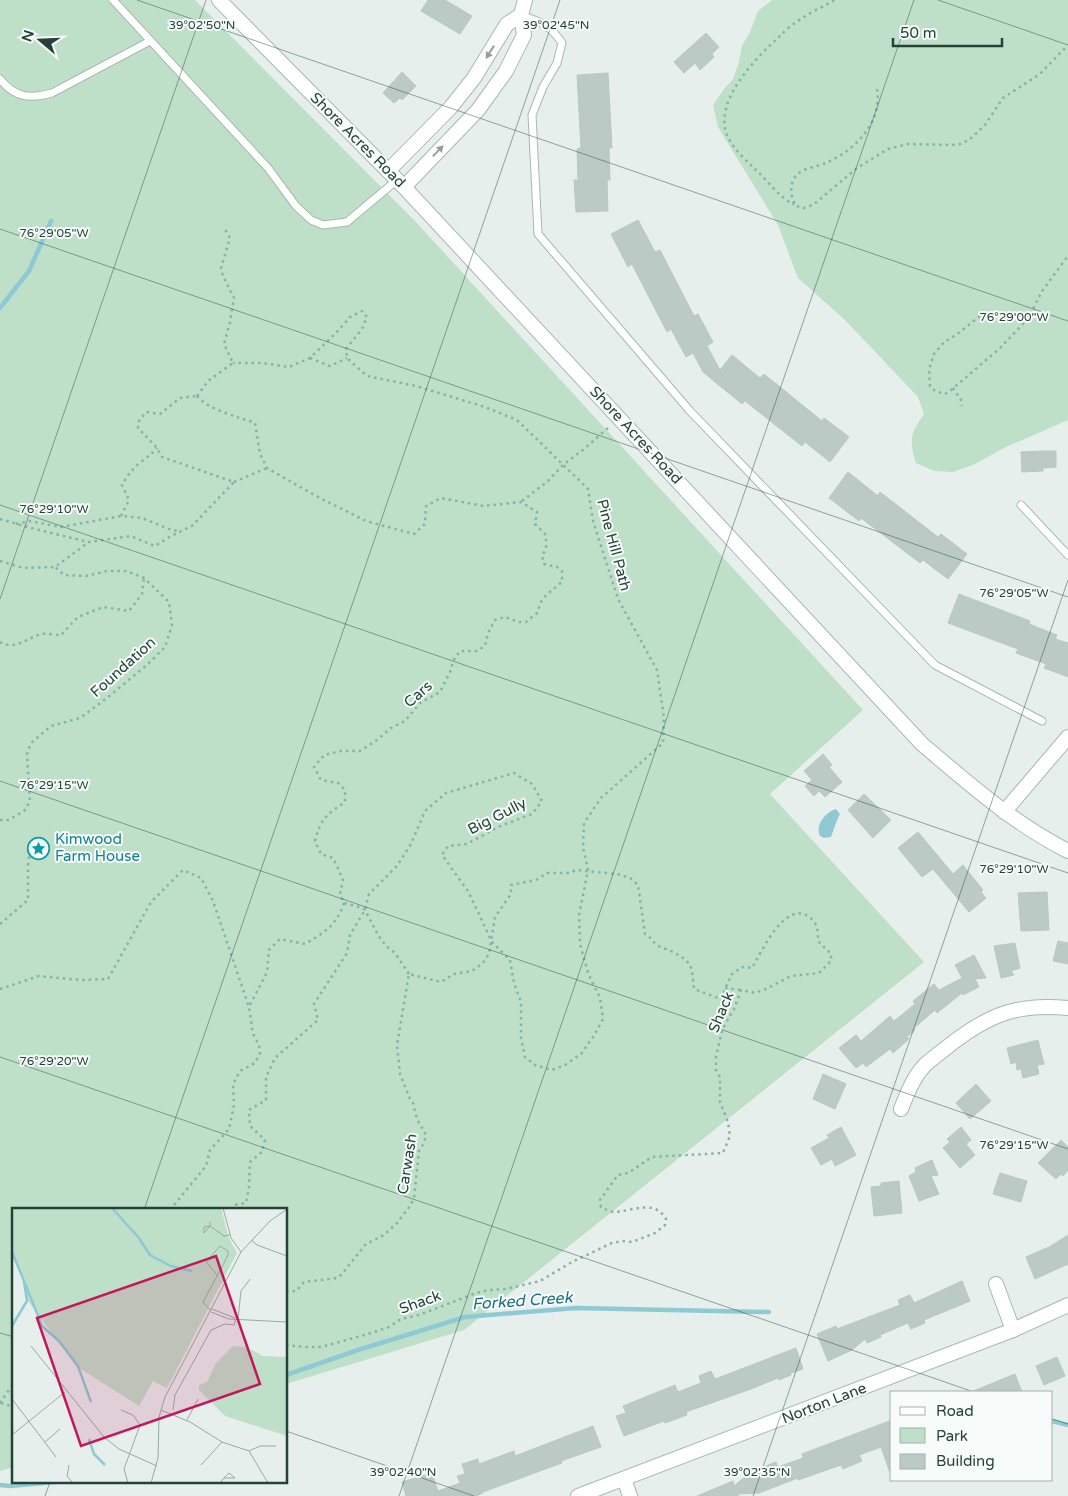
<svg xmlns="http://www.w3.org/2000/svg" width="1068" height="1496" viewBox="0 0 1068 1496" font-family="'Varela Round',sans-serif">
  <rect width="100%" height="100%" fill="#e6efeb"/>
  <g fill="#bfe0c8">
    <path d="M0 0H195L415 221 863 710 770 794 924 962 464 1330 286 1384V1210H14V1467L0 1471Z"/>
    <path d="M772 0H1068V420L1006 447 973 465 953 472 934 471 916 463C909 440 910 434 924 414L918 397 846 321 798 278 778 225 718 127 713 105 724 89 733 79 739 62 742 46 750 32 758 11Z"/>
  </g>
  <path fill="#8ec9d4" d="M836 809 840 814C836 821 834 829 831 837L824 838 820 836C815 824 826 812 836 809Z"/>
  <g fill="none" stroke-linecap="round" stroke-linejoin="round">
    <g stroke="#8ec9d4" stroke-width="4.5">
      <path d="M0 308 29 271 51 221"/>
      <path d="M286 1375 358 1350 465 1317 576 1308 769 1312"/>
      <path d="M1052 1421 1068 1425"/>
      <path d="M0 1485 10 1486 54 1482"/>
    </g>
  </g>
  <g fill="#bbcac4" stroke="#b8c9c2">
    <path d="M428 0H445L472 16 460 34 421 11Z"/>
    <path d="M706 33 719 47 712 54 714 57 700 70 695 63 684 73 674 62Z"/>
    <path d="M402 72 416 86 402 100 400 98 394 103 383 93Z"/>
    <path d="M608 73 612 148H609L610 180H607L608 211 576 212 574 180H578L577 149 581 148 577 75Z"/>
    <path d="M638 220 655 252 660 250 694 316 698 314 713 342 707 346 720 370 732 355 760 378 764 374 822 421 824 418 849 437 830 462 805 442 802 446 745 401 742 404 703 372 693 353 686 357 671 329 667 332 632 264 628 267 611 234Z"/>
    <path d="M1043 451H1056V467L1043 468V471L1022 472 1021 452Z"/>
    <path d="M848 472 878 496 880 492 938 537 941 534 967 554 948 579 923 560 920 563 861 518 859 521 829 498Z"/>
    <path d="M959 594 1030 621 1029 624 1057 635 1055 639 1068 643V677L1044 668 1046 664 1016 653 1018 649 948 623Z"/>
    <path d="M823 754 832 765 829 767 842 782 825 797 819 791 814 796 805 786 812 780 804 771Z"/>
    <path d="M864 794 891 820 873 838 848 810Z"/>
    <path d="M918 832 953 874 963 865 983 890 981 892 986 898 969 912 933 869 922 877 898 848Z"/>
    <path d="M1047 892 1049 930 1021 931 1018 893Z"/>
    <path d="M1058 941 1068 943V964L1053 961Z"/>
    <path d="M1015 943 1020 968 1011 971 1014 975 1001 978 994 946Z"/>
    <path d="M974 955 986 978 975 979 979 987 963 995 962 993 937 1013 935 1010 914 1028 915 1030 907 1037 909 1039 893 1053 890 1049 866 1067 863 1063 856 1068 839 1048 856 1035 861 1041 890 1016 894 1021 915 1004 913 1001 934 984 939 990 962 978 955 965Z"/>
    <path d="M1038 1040 1044 1064 1037 1065 1039 1074 1023 1078 1021 1069 1017 1070 1016 1062 1011 1064 1007 1048Z"/>
    <path d="M823 1074 846 1084 835 1109 813 1099Z"/>
    <path d="M976 1084 991 1101 970 1119 956 1103Z"/>
    <path d="M841 1127 856 1155 835 1166 832 1159 821 1165 811 1148 829 1138 827 1135Z"/>
    <path d="M961 1127 971 1140 966 1144 975 1155 960 1168 943 1148 950 1142 947 1139Z"/>
    <path d="M1061 1140 1068 1147V1170L1063 1176 1061 1174 1056 1179 1038 1163Z"/>
    <path d="M932 1160 938 1175 931 1176 939 1194 919 1201 909 1176 916 1172 915 1168Z"/>
    <path d="M1000 1173 1027 1181 1021 1202 993 1194Z"/>
    <path d="M899 1181 902 1213 874 1216 871 1187 881 1186V1183Z"/>
    <path d="M1068 1235V1264L1035 1279 1026 1257 1049 1247Z"/>
    <path d="M962 1281 970 1301 924 1320 925 1323 911 1329 908 1323 880 1335 881 1337 867 1343 865 1339 852 1350 828 1361 817 1334 836 1326 837 1329 900 1305 898 1300 910 1295 914 1303Z"/>
    <path d="M796 1348 803 1369 791 1373V1375L779 1380 778 1378 751 1389 686 1412 687 1415 665 1423 664 1421 624 1436 616 1416 626 1413 623 1406 675 1385 678 1392 701 1383 699 1376 711 1371 715 1379Z"/>
    <path d="M1057 1357 1065 1376 1044 1385 1036 1366Z"/>
    <path d="M1015 1374 1022 1392H971Z"/>
    <path d="M892 1420V1473H890L881 1447 859 1455 862 1461 843 1469 841 1465 798 1480V1478L759 1493 738 1494 739 1496H697L733 1481 734 1486 751 1472 763 1468V1467L776 1462 778 1467 803 1458 802 1454Z"/>
    <path d="M593 1426 601 1447 561 1461 562 1463 483 1492V1493L476 1496H406L402 1482 432 1473 438 1491 460 1483 457 1476 465 1474 462 1464 478 1459 479 1464 514 1451 515 1456Z"/>
  </g>
  <g fill="none" stroke-linecap="round" stroke-linejoin="round">
    <defs>
      <g id="service">
        <path d="M113 0 268 168 296 206 311 220 323 225 347 222 397 180"/>
        <path d="M521 15C541 22 550 25 562 43L557 63 543 87 532 115 538 234 690 411 935 665 1042 721"/>
        <path d="M0 79C15 98 30 99 52 93L150 41"/>
        <path d="M1021 505 1068 555"/>
      </g>
      <g id="minor">
        <path d="M219 0 404 187 922 744C968 783 1014 824 1068 851"/>
        <path d="M388 171 451 107 474 78 507 24 521 15"/>
        <path d="M404 187 478 110 506 71 524 35 521 15 525 0"/>
        <path d="M1004 812 1068 737"/>
        <path d="M901 1109C907 1094 913 1078 924 1066 932 1058 943 1051 951 1044 990 1014 1019 1003 1068 1008"/>
        <path d="M996 1284 1013 1330"/>
        <path d="M624 1479 630 1496"/>
        <path d="M578 1496 1013 1330 1068 1305"/>
      </g>
    </defs>
    <use href="#service" stroke="#a8b8b2" stroke-width="9"/>
    <use href="#minor" stroke="#a8b8b2" stroke-width="16"/>
    <g stroke="#86b3a5" stroke-width="2.5" stroke-dasharray="2.5 4" stroke-linecap="butt">
      <path d="M877 89C883 122 855 150 826 163 818 166 804 168 798 174 789 181 790 197 796 206L804 208 813 205 857 168 888 149 908 144 952 145 960 144 969 140 985 125 1003 98 1040 74 1068 45"/>
      <path d="M794 202 793 204C779 197 768 181 756 170 746 160 733 149 727 135 713 100 758 56 781 35 785 31 790 26 795 23 807 14 822 7 835 0"/>
      <path d="M980 316 956 335 944 342 934 354 929 369 930 386 935 391 945 394 950 391 999 349 1022 325 1031 313 1042 291 1068 256"/>
      <path d="M310 358 330 366 347 358"/>
      <path d="M953 388 961 400 962 406"/>
      <path d="M197 396C208 410 239 417 255 423L260 454 267 468 316 496 366 521 414 534 425 524 426 506 441 498 483 506 521 502 537 512 535 524 546 535V548L542 556 544 564 557 567 562 571V582L546 595 541 602 537 613 526 622H519L505 617 495 620 488 633 485 646 477 651H460L453 661 451 670 440 692 420 703 405 721 391 728 377 740 360 751H341L324 755 314 767 321 780 338 783 345 790V802C326 815 321 818 315 841L321 854 333 858 337 866 343 880 340 894 344 903 359 907 365 910 378 935 386 946 395 953 409 974"/>
      <path d="M197 396 208 381 233 363 224 344 230 322 234 298 223 276 221 268 230 238 225 229"/>
      <path d="M234 482 267 468"/>
      <path d="M522 501 548 481 563 465 584 449 609 427"/>
      <path d="M121 516 129 500 122 485C127 476 133 468 141 462 147 457 152 454 157 448"/>
      <path d="M0 519 31 528 80 540 89 542 131 536 155 546 171 536 192 526 234 482 162 457 157 448 138 428 139 421 146 412 160 414 180 398 197 396"/>
      <path d="M16 524 30 521 61 527 121 516 142 518 169 529 178 531"/>
      <path d="M0 561 23 568 55 567 89 542"/>
      <path d="M0 642C15 651 27 638 41 634 47 633 55 635 61 635L78 617 103 607 129 611 142 594 144 578"/>
      <path d="M0 820H8L24 811 30 801 27 754 31 743 51 726 80 718 107 698 148 664 165 647 172 625 169 602 144 578 127 571H107L86 576 64 575 55 567"/>
      <path d="M0 924 28 900V865L31 844"/>
      <path d="M725 988 741 990"/>
      <path d="M0 989 39 976 81 980 108 979 151 902 183 870 201 878 213 901 249 1007"/>
      <path d="M170 1210 206 1166 210 1150 229 1129 234 1105 233 1084 240 1071 255 1063 260 1053 259 1045 253 1034 249 1007 267 972 269 950 280 939 305 944C325 932 336 926 344 903"/>
      <path d="M232 1210 234 1205 246 1203 249 1187 250 1162 262 1152 265 1140 250 1126 249 1110 266 1100V1077L275 1058 318 1020 314 1004 347 953 350 935 365 910 369 894 397 866 411 844 425 811 446 793 514 773 532 784 542 801 532 814 498 827 467 844 448 846 442 855 468 891 492 942 510 960 514 983 521 1002V1038L525 1057 535 1065 552 1070 565 1065 581 1054 595 1034 603 1019 600 998 588 973 580 944 579 915 588 870 583 847 584 823 601 798 663 743 664 718 657 670 618 599 593 521 588 489 517 420 485 407 416 386 367 376 347 358 346 349 362 329 367 317 362 311 350 317 336 333 310 358 289 367 262 363H233"/>
      <path d="M286 1292 296 1291 304 1282 337 1278 341 1275 366 1244 384 1235 397 1223 410 1206 414 1198 419 1151 424 1143 426 1135 417 1119 413 1103 410 1099 400 1074 397 1045 409 974"/>
      <path d="M286 1345 305 1347H321L368 1334 389 1327 401 1319 419 1315 476 1293 490 1290 506 1289 540 1281 572 1262 612 1243 622 1241 632 1242 655 1233 665 1225 666 1219C654 1198 631 1212 613 1212 608 1211 605 1209 601 1207L600 1200 618 1175 628 1173 652 1157 723 1153 730 1136 728 1122 720 1102V1077L716 1070V1057L722 1030 734 1009 741 990 755 993 766 989 791 976 819 973 831 961V954L818 941C818 931 818 923 809 917 785 899 761 953 752 968L742 967 731 975 721 999 694 989C691 965 694 963 671 951 667 949 661 948 657 945 652 941 651 937 645 934L638 885 630 878 617 874 576 870 569 873H547L536 880 511 885V894L495 917 489 954 482 964 472 971 454 974 441 982 409 974"/>
      <path d="M0 1403 14 1383"/>
      <path d="M1 1403 14 1407"/>
    </g>
    <use href="#service" stroke="#fff" stroke-width="7"/>
    <use href="#minor" stroke="#fff" stroke-width="14"/>
  </g>
  <defs><path id="oneway-solid" d="M-6-.8H1V-3.2L6.5 0L1 3.2V.8H-6Z" transform="scale(1.25)"/></defs>
  <g fill="#92a09c">
    <use href="#oneway-solid" transform="translate(490 52) rotate(122)"/>
    <use href="#oneway-solid" transform="translate(438 151) rotate(-46)"/>
  </g>
  <path fill="none" stroke="#24423a" stroke-width="1" stroke-opacity="0.45" d="M137 0 1068 321M938 0 1068 45M0 229 1068 597M0 505 1068 873M0 599 206 0M0 781 1068 1149M0 1057 974 1392M144 1210 560 0M0 1333 14 1337M1052 1419 1068 1424M286 1431 474 1496M45 1496 50 1482M399 1496 914 0M753 1496 1068 580"/>
  <defs>
    <symbol id="sight-ring" viewBox="-11 -11 22 22"><circle r="9.5" fill="#f7fbf9" stroke="#0f9aa8" stroke-width="1.5"/><path d="M0-6L1.8-2.2L6-1.7L2.9 1.2L3.7 5.4L0 3.3L-3.7 5.4L-2.9 1.2L-6-1.7L-1.8-2.2Z" fill="#0f9aa8"/></symbol>
  </defs>
  <g fill-rule="evenodd">
    <use href="#sight-ring" x="26" y="836" width="25" height="25"/>
  </g>
  <g text-anchor="middle" stroke-width="4" stroke-linejoin="round" paint-order="stroke">
    <g font-size="15" fill="#24423a" stroke="#f7fbf9">
      <text transform="translate(358 140) rotate(45)" y="5">Shore Acres Road</text>
      <text transform="translate(636 435) rotate(47)" y="5">Shore Acres Road</text>
      <text transform="translate(614 545) rotate(75)" y="5">Pine Hill Path</text>
      <text transform="translate(123 667) rotate(-42)" y="5">Foundation</text>
      <text transform="translate(418 694) rotate(-41)" y="5">Cars</text>
      <text transform="translate(497 816) rotate(-27)" y="5">Big Gully</text>
      <text transform="translate(721 1012) rotate(-67)" y="5">Shack</text>
      <text transform="translate(407 1164) rotate(-81)" y="5">Carwash</text>
      <text transform="translate(420 1302) rotate(-20)" y="5">Shack</text>
      <text transform="translate(824 1403) rotate(-21)" y="5">Norton Lane</text>
    </g>
    <g font-size="15" fill="#0d838f" stroke="#f7fbf9" text-anchor="start">
      <text x="55" y="844">Kimwood<tspan x="55" dy="17">Farm House</tspan></text>
    </g>
    <g font-size="16" font-style="italic" fill="#1c6f80" stroke="#f7fbf9">
      <text transform="translate(522 1300) rotate(-4)" y="6">Forked Creek</text>
    </g>
  </g>
  <g transform="translate(12 1208)">
    <rect width="275" height="275" fill="#e6efeb"/>
    <path d="M0 0H209L216 28 225 45 155 180 141 173 127 198 64 158 16 93 11 69 0 47ZM221 138 234 139 251 148 275 149V228L213 208 187 182V177L195 174 204 155Z" fill="#bfe0c8"/>
    <path fill="none" stroke="#8ec9d4" stroke-width="2.5" d="M100 0 127 30 138 47 159 58 180 63M0 44 12 73 15 93 0 118M12 73 30 118 47 133 66 158 79 194M77 231 82 246 93 257"/>
    <path fill="none" stroke="#98aaa4" stroke-width="1" d="M211 0 219 30 229 44M198 14V18L192 25V19L198 18 212 28 218 27M239 32 245 37 275 48M200 101 223 110M199 103 191 94 209 61 216 47V43L208 38 194 54 206 68M199 104 217 111 275 114M226 111 229 83 238 71M19 138 92 229 107 241 145 258M0 191 44 249M109 202 121 207 128 217 112 261 116 275M149 202 178 214 210 234 237 243 256 275M161 202 163 187 199 122 213 116 222 117 224 111M175 212 186 191M0 227 53 184M33 234 48 221M237 243 248 238H264M57 257 55 268 61 275M189 257 210 234M139 275 146 250 147 209 153 189 229 44 258 13 275 1M209 275 210 272 217 265 223 270H212"/>
    <path fill="#c2185b" fill-opacity="0.15" stroke="#c2185b" stroke-width="2.5" d="M204 48 248 176 69 238 25 110Z"/>
    <rect width="275" height="275" fill="none" stroke="#24423a" stroke-width="2.5"/>
  </g>
  <g font-size="12" text-anchor="middle" fill="#24423a" stroke="#f7fbf9" stroke-width="4" stroke-linejoin="round" paint-order="stroke">
    <text x="202" y="29">39°02'50"N</text>
    <text x="556" y="29">39°02'45"N</text>
    <text x="54" y="237">76°29'05"W</text>
    <text x="1014" y="321">76°29'00"W</text>
    <text x="54" y="513">76°29'10"W</text>
    <text x="1014" y="597">76°29'05"W</text>
    <text x="54" y="789">76°29'15"W</text>
    <text x="1014" y="873">76°29'10"W</text>
    <text x="54" y="1065">76°29'20"W</text>
    <text x="1014" y="1149">76°29'15"W</text>
    <text x="403" y="1476">39°02'40"N</text>
    <text x="757" y="1476">39°02'35"N</text>
  </g>
  <rect x="890" y="1391" width="162" height="90" fill="#f7fbf9" stroke="#a3b1ad"/>
  <rect x="900" y="1407" width="25" height="8" fill="#ffffff" stroke="#a3b1ad"/>
  <text x="936" y="1416" font-size="15" fill="#24423a">Road</text>
  <rect x="900" y="1428" width="25" height="15" fill="#bfe0c8" stroke="#a3b1ad"/>
  <text x="936" y="1441" font-size="15" fill="#24423a">Park</text>
  <rect x="900" y="1454" width="25" height="15" fill="#bbcac4" stroke="#a3b1ad"/>
  <text x="936" y="1466" font-size="15" fill="#24423a">Building</text>
  <g transform="translate(40 40) rotate(289)" stroke="#f7fbf9" stroke-width="4" paint-order="stroke">
  <path d="M0-4L9 19L0 12L-9 19Z" fill="#24423a"/>
  <text y="-8" font-size="14" font-weight="bold" text-anchor="middle" fill="#24423a">N</text>
  </g>
  <path d="M893 38v8h109v-8" fill="none" stroke="#24423a" stroke-width="2.5"/>
  <text x="900" y="38" font-size="15" fill="#24423a" stroke="#f7fbf9" stroke-width="4" paint-order="stroke">50 m</text>
</svg>
